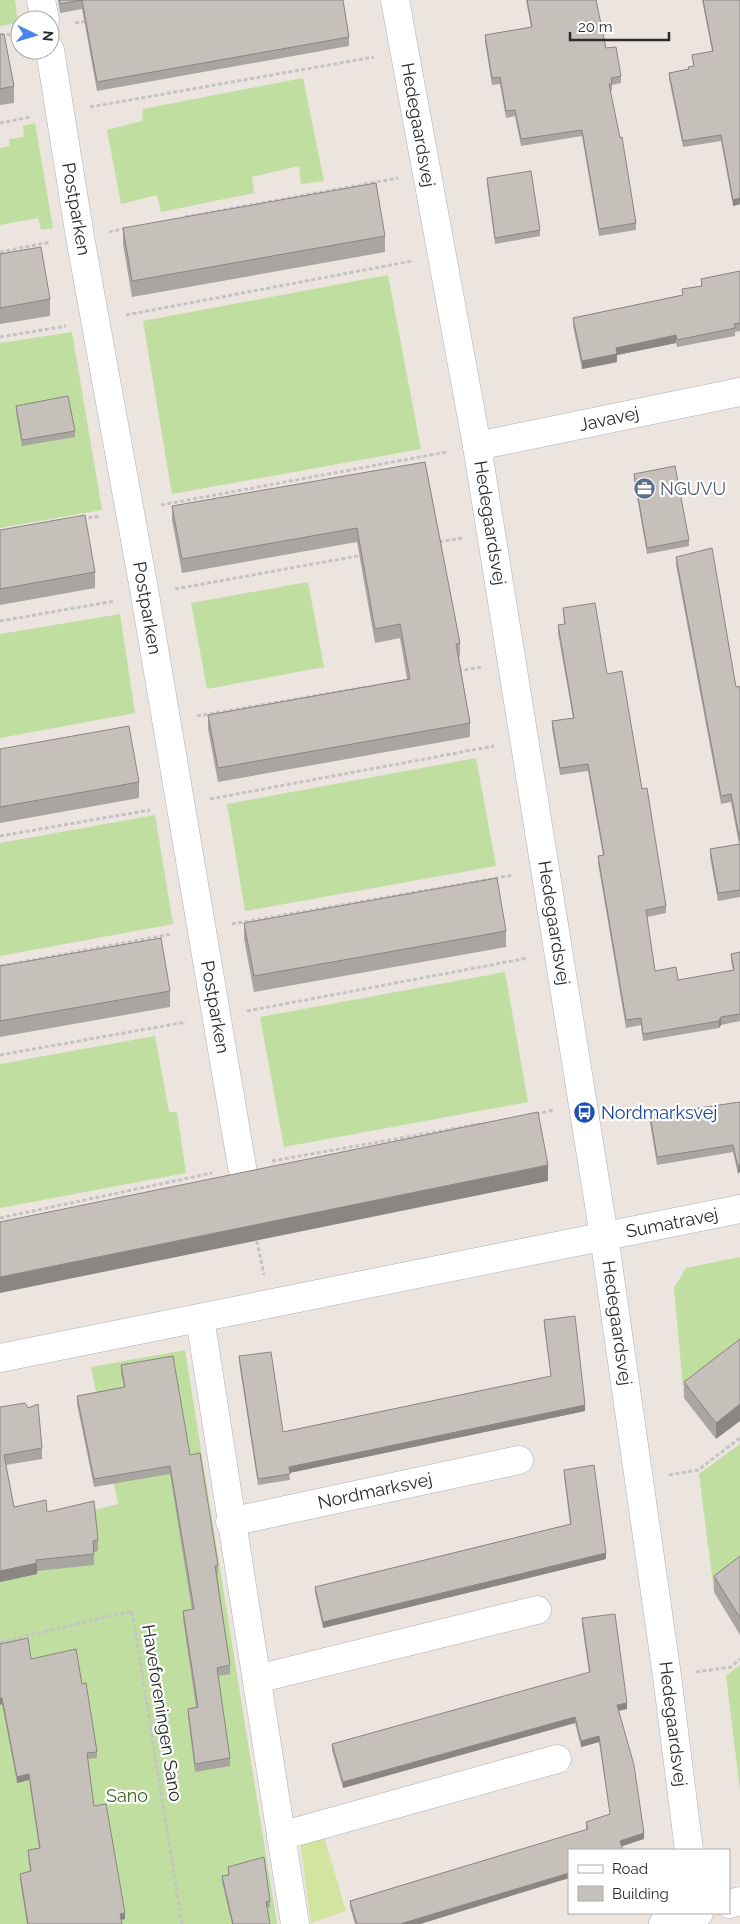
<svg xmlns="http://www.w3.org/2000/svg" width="740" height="1924" viewBox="0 0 740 1924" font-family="Raleway,sans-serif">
  <rect width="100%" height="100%" fill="#ece4df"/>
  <g fill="#c0dea0">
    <path d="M0 0H15L18 23 0 26Z"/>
    <path d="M303 78 324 181 301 184 299 166 252 177 254 193 161 212 157 195 121 204 107 130 142 121 143 109Z"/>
    <path d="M35 123 53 228 41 230 38 218 0 225V148L9 146V139L24 137 23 126Z"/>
    <path d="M388 275 421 449 172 494 143 321Z"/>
    <path d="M72 332 102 510 0 528V343Z"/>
    <path d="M308 582 324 667 207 689 191 603Z"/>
    <path d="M120 614 135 713 0 738V634Z"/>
    <path d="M476 758 496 866 245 911 227 804Z"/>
    <path d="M155 815 173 924 0 956V843Z"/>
    <path d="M505 972 528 1102 284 1147 260 1017Z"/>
    <path d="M155 1036 169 1112H177L186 1173 0 1208V1064Z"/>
    <path d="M740 1257V1355L684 1398 674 1288 686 1268Z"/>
    <path d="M185 1350 277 1924H0V1542L50 1521 118 1504 91 1367Z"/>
    <path d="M740 1444V1572L714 1592 699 1474Z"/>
    <path d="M740 1665V1790L726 1676Z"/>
  </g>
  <path fill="#d2e49d" d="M324 1837 346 1911 311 1923 300 1842Z"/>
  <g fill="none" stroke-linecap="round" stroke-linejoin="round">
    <defs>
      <g id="minor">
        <path d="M41 0 45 20"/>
        <path d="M395 0 477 446 604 1236 667 1676 689 1850"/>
        <path d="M50 50 80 237 145 595 242 1167"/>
        <path d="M477 446 740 392"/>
        <path d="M200 1318 295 1924"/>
        <path d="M0 1358 740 1209"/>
        <path d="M230 1522 519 1460"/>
        <path d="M257 1679 537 1610"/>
        <path d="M281 1836 557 1759"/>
        <path d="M729 1904 740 1901"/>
        <path d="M663 1924 699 1913"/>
      </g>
    </defs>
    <use href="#minor" stroke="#acb0b7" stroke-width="29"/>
    <g stroke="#c4c4c4" stroke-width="3" stroke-dasharray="4 2.5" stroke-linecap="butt">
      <path d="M75 23 89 21"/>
      <path d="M0 36 17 33"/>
      <path d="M90 107 374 57"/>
      <path d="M0 123 30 117"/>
      <path d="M185 217 398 178"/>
      <path d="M109 232 127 228"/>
      <path d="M0 252 51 242"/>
      <path d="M126 315 412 261"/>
      <path d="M0 337 66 326"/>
      <path d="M161 505 447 452"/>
      <path d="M82 519 100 516"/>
      <path d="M439 542 462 538"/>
      <path d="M175 589 363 555"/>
      <path d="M0 621 115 601"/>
      <path d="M458 671 482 667"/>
      <path d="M197 716 366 687"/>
      <path d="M210 799 494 746"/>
      <path d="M0 836 150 810"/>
      <path d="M232 924 514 875"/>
      <path d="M0 966 172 934"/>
      <path d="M247 1011 528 958"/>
      <path d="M0 1055 186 1022"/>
      <path d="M536 1114 554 1110"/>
      <path d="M272 1161 485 1123"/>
      <path d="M0 1218 212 1173"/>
      <path d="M257 1241 264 1275"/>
      <path d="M669 1475 698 1470 740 1438"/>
      <path d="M0 1642 132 1611 182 1924"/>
      <path d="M696 1672 731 1667 740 1659"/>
    </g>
    <use href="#minor" stroke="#fff" stroke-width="28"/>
  </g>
  <g fill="#a9a5a0">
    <path d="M58 0H343L349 37V46L97 91 82 9 60 13Z"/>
    <path d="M526 0H596L606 48 621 76V83L612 85V90L610 91 636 223V230L599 236 582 136 521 146 515 116 506 118 500 84 492 85 485 42V35L531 27Z"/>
    <path d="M702 0H740V204L733 206 721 141 683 147 669 79V73L688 69 693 66 692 55 712 51Z"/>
    <path d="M0 34 14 86V103L0 105Z"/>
    <path d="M487 178 540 230V236L495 244 487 184Z"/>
    <path d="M123 228 385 236V252L132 297 123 244Z"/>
    <path d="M0 254 50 299V316L0 324Z"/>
    <path d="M740 271V331L735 332V336L677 347 676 343 617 355V362L582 369 573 326V318L682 295V289L701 286V279Z"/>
    <path d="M16 406 75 431V437L22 446 16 412Z"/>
    <path d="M425 462 460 643V657H459L470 723V737L218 782 208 729V715L407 679 400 638 375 643 357 542 182 573 172 520V506Z"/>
    <path d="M634 474 689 540V546L647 554 634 480Z"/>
    <path d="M0 530 95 572V588L0 605Z"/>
    <path d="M676 557 736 687 740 689V897L718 901 710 857V849L739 844 731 802 721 804 676 565Z"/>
    <path d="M563 608 607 674 642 789 666 906V913L647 917 655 971 678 980 733 970 731 961V954L740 952V1021L721 1025 719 1028 643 1041 641 1025 626 1028 598 863V856L603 855 588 771 560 775 552 728V721L573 718 558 633V625L564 624Z"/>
    <path d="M0 749 139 782V798L0 823Z"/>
    <path d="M244 923 506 931V947L254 992 244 939Z"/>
    <path d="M0 966 170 991V1007L0 1037Z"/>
    <path d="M740 1102V1171L738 1174 733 1152 657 1165 650 1123V1115Z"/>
    <path d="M544 1320 585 1411 289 1473 290 1480 258 1485 239 1362V1356L283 1432 551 1376 544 1326Z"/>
    <path d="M740 1339 716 1439 684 1398V1382Z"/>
    <path d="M121 1365 190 1455 218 1565V1574H217L230 1665V1674L218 1676 230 1758V1766L195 1772 188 1717V1709L196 1707 183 1619V1611L192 1610 170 1474 94 1487 77 1404V1396L124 1387 121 1373Z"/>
    <path d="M0 1407 42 1448V1459L6 1465 14 1507 47 1512 98 1540V1551L94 1552V1565L37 1571V1574L0 1582Z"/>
    <path d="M564 1470 606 1559 323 1628 315 1593V1587L570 1524 564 1476Z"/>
    <path d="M740 1556V1635L714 1592V1576Z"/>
    <path d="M582 1618 627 1709 619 1711 644 1839 569 1850V1878L420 1924H355L350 1907V1901L586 1830V1822L610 1814 599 1742 581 1747 575 1723 343 1788 332 1750V1744L589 1673 582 1624Z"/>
    <path d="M0 1644 31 1659 82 1684 97 1752V1758L87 1759 94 1806 125 1919 121 1920 122 1924H27L20 1880V1874L30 1871 28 1856V1850L39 1848 29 1780 17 1783 2 1704 0 1705Z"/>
    <path d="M228 1867 270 1901V1907L267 1908 270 1924H232L222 1882V1876L228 1875Z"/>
  </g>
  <g fill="#8a8682">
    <path d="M740 198V204L733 206V200Z"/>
    <path d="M676 335V343L617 355V362L582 369V361L616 348Z"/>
    <path d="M721 1017V1025L719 1028V1021Z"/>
    <path d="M740 1164V1171L738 1174V1167Z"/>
    <path d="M548 1165V1181L0 1293V1277Z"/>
    <path d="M740 1404V1421L716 1439V1423Z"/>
    <path d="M585 1405V1411L289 1473V1467Z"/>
    <path d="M606 1553V1559L323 1628V1622Z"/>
    <path d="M37 1563V1574L0 1582V1571Z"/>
    <path d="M2 1698V1704L0 1705V1699Z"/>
    <path d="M627 1703V1709L617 1711V1705Z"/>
    <path d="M575 1717V1723L343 1788V1782Z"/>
    <path d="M599 1736V1742L581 1747V1741Z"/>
    <path d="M29 1774V1780L17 1783V1777Z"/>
    <path d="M644 1833V1839L620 1847V1841Z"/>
    <path d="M569 1873V1878L420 1924H400Z"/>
    <path d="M125 1913V1919L120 1920V1914Z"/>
  </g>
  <g fill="#c5c0ba" stroke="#8a8682">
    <path d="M60 0H343L349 37 97 82 82 0 60 4Z"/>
    <path d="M527 0H596L606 48 616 47 621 76 611 78 612 83 609 84 620 138 622 137 636 223 599 229 582 130 521 139 515 110 506 111 500 77 492 78 485 35 532 27Z"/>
    <path d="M703 0H740V198L733 200 721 135 683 141 669 73 689 69 688 67 694 66 692 55 713 51Z"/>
    <path d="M0 34H4L14 86 0 89Z"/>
    <path d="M531 171 540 230 495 238 487 178Z"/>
    <path d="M376 183 385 236 132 281 123 228Z"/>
    <path d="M41 247 50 299 0 308V254Z"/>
    <path d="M740 271V323L734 324 735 328 677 340 676 335 616 348 617 354 582 361 573 318 683 295 682 289 702 286 701 279Z"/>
    <path d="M68 396 75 431 22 440 16 406Z"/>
    <path d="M425 462 460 643 456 644 470 723 218 768 208 715 410 679 400 624 375 629 357 528 182 559 172 506Z"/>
    <path d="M675 466 689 540 647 548 634 474Z"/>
    <path d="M85 515 95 572 0 589V530Z"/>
    <path d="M712 548 736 687 739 686 740 689V841L731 794 721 796 676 557Z"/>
    <path d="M595 603 607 674 622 671 642 789 647 788 666 906 646 910 655 971 676 967 678 980 734 970 731 954 740 952V1014L721 1017 719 1021 643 1034 641 1018 626 1020 598 856 604 855 588 764 560 768 552 721 574 718 558 625 565 624 563 608Z"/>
    <path d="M129 726 139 782 0 807V749Z"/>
    <path d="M740 844V890L718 893 710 849Z"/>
    <path d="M497 878 506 931 254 976 244 923Z"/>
    <path d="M161 938 170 991 0 1021V966Z"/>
    <path d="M740 1102V1164L738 1167 733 1145 657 1157 650 1115Z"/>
    <path d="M538 1112 548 1165 0 1277V1222Z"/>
    <path d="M575 1316 585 1405 289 1467 290 1474 258 1479 239 1356 271 1352 283 1432 551 1376 544 1320Z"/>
    <path d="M740 1339V1404L716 1423 684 1382Z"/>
    <path d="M173 1356 190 1455 200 1453 218 1565 215 1566 230 1665 217 1668 230 1758 195 1764 188 1709 198 1707 183 1611 194 1609 170 1466 94 1479 77 1396 125 1387 121 1365Z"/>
    <path d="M25 1403 28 1408 38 1404 42 1448 4 1455 14 1507 46 1500 47 1512 94 1501 98 1540 93 1541 94 1554 36 1560 37 1563 0 1571V1407Z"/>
    <path d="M594 1465 606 1553 323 1622 315 1587 571 1524 564 1470Z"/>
    <path d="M740 1556V1618L714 1576Z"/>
    <path d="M615 1614 627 1703 617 1705 634 1765 644 1833 620 1841 623 1850H569V1873L400 1924H357L350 1901 588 1829 586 1822 610 1814 599 1736 581 1741 575 1717 343 1782 332 1744 590 1672 582 1618Z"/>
    <path d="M28 1638 31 1659 76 1649 82 1684 86 1683 97 1752 87 1753 94 1806 106 1804 125 1913 120 1914 122 1924H28L20 1874 31 1871 28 1850 40 1848 29 1774 17 1777 2 1698 0 1699V1644Z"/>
    <path d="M264 1857 270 1901 266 1902 270 1924H233L222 1876 229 1875 228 1867Z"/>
  </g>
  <defs>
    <symbol id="office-disc" viewBox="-11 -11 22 22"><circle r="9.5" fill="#5c6f8a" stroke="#fff"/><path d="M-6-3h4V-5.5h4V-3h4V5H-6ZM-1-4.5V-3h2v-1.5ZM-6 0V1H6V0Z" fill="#fff"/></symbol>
    <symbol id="bus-disc" viewBox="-11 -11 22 22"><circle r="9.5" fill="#1a4fb4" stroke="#fff"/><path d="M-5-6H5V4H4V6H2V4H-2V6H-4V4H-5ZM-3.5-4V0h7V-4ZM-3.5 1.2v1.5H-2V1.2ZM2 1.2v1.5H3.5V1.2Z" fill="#fff"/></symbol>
  </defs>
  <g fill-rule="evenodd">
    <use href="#office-disc" x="632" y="476" width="25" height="25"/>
    <use href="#bus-disc" x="572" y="1100" width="25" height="25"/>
  </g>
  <g text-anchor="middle" stroke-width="4.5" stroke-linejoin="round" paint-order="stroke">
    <g font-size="18" fill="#2c2c2c" stroke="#fff">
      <text transform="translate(418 125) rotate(80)" y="6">Hedegaardsvej</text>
      <text transform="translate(76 209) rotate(80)" y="6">Postparken</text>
      <text transform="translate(609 419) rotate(-12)" y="6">Javavej</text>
      <text transform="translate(490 523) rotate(81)" y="6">Hedegaardsvej</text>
      <text transform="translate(147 608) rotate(80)" y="6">Postparken</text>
      <text transform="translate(554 923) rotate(81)" y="6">Hedegaardsvej</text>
      <text transform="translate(215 1007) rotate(80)" y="6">Postparken</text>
      <text transform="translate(672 1223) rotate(-11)" y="6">Sumatravej</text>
      <text transform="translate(617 1323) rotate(82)" y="6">Hedegaardsvej</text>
      <text transform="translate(375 1491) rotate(-12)" y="6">Nordmarksvej</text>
      <text transform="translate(162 1713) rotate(81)" y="6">Haveforeningen Sano</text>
      <text transform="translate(673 1724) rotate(83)" y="6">Hedegaardsvej</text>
    </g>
    <g font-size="18" fill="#4e5e75" stroke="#fff" text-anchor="start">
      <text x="660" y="495">NGUVU</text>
    </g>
    <g font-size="18" fill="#164399" stroke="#fff" text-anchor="start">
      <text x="601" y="1119">Nordmarksvej</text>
    </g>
    <g font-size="18" fill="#3a6421" stroke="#fff">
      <text x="127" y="1802">Sano</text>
    </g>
  </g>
  <rect x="568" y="1849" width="162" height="65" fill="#ffffff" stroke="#ababab"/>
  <rect x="578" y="1865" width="25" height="8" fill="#ffffff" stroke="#ababab"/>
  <text x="612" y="1874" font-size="15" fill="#2c2c2c">Road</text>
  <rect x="578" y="1886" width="25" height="15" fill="#c5c0ba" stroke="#ababab"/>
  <text x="612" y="1899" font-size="15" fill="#2c2c2c">Building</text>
  <g transform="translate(35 35) rotate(95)"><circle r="24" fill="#ffffff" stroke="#ababab"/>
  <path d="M0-4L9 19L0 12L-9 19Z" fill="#4d85ec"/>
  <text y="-8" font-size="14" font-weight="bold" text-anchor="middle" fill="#2c2c2c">N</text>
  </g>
  <path d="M570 32v8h99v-8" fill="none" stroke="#2c2c2c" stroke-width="2.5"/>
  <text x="578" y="32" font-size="15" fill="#2c2c2c" stroke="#ffffff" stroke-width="4" paint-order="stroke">20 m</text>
</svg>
